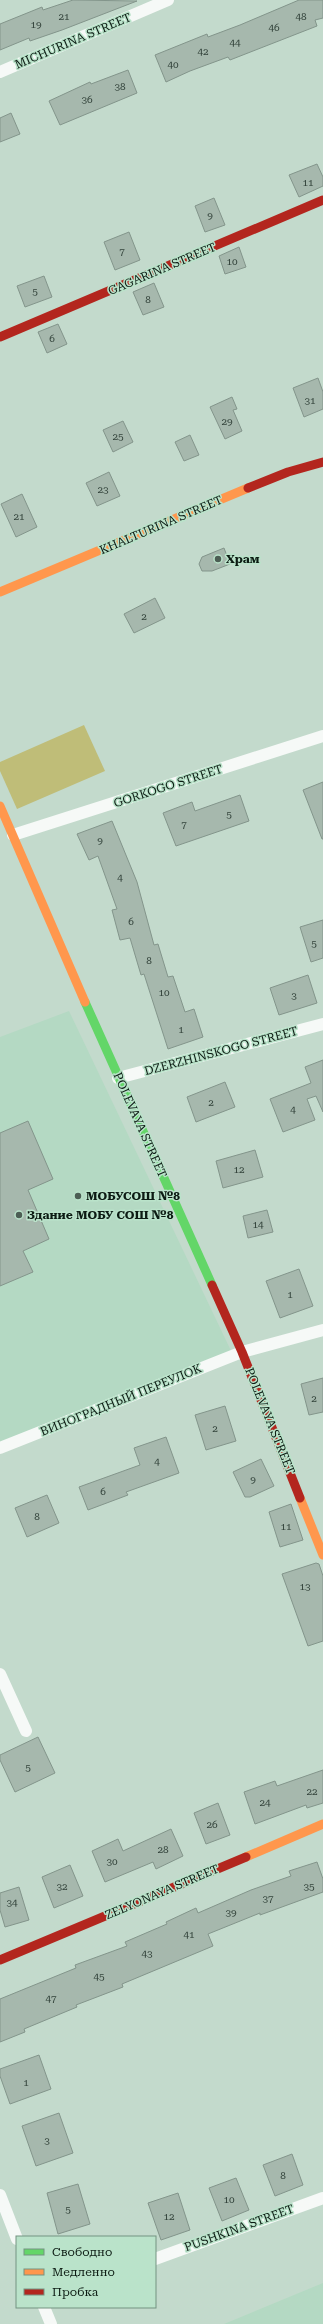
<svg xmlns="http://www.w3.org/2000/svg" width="323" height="2324" viewBox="0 0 323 2324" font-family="'Roboto Serif',serif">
  <rect width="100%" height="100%" fill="#c3dacc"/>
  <g fill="#b4d9c3">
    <path d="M69 1011 233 1355 0 1445V1037Z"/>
    <path d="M323 2283V2324H224Z"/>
  </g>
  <path fill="#bfbd78" d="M84 725 105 771 17 809 0 771V762Z"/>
  <g fill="#a6b8ad" stroke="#83958b">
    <path d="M73 0 137 1 62 30 30 41 29 38 0 50V24L42 7 43 10Z"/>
    <path d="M299 0H323V18L315 20 317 26 230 60 228 57 190 71 166 82 155 55 207 34 208 37 240 25Z"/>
    <path d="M128 70 137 93 60 125 49 101 90 82 91 84Z"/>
    <path d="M11 113 20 134 0 142V118Z"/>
    <path d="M317 164 323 177V186L299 197 289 175Z"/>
    <path d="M214 198 225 225 205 232 195 206Z"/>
    <path d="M129 232 140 260 115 270 104 242Z"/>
    <path d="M239 247 246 267 225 274 219 256Z"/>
    <path d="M44 276 52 297 25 307 17 286Z"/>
    <path d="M154 283 164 307 143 315 133 292Z"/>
    <path d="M58 324 67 344 47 353 38 332Z"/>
    <path d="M318 378 323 392V409L304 417 293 388Z"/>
    <path d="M232 397 237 409 233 410 242 431 225 439 210 407Z"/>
    <path d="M123 421 133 442 113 452 103 430Z"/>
    <path d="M190 435 199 455 184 461 175 442Z"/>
    <path d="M109 472 120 496 97 506 86 483Z"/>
    <path d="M22 494 37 527 16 537 1 504Z"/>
    <path d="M224 548 230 564 212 571H202L199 564 202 557Z"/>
    <path d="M155 598 165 618 134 633 124 614Z"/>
    <path d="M323 782V839H322L303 790Z"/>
    <path d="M240 795 249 821 176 846 163 813 192 802 195 811Z"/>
    <path d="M112 821 137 882 154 945 158 944 168 977 173 976 185 1012 194 1009 203 1037 168 1049 144 974 141 975 130 938 120 940 112 910 117 909 98 856 89 860 77 834Z"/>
    <path d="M323 920V958L311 962 300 927Z"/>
    <path d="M308 975 317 1003 279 1015 270 988Z"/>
    <path d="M323 1060V1112L316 1096 307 1099 315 1120 283 1132 270 1099 311 1083 305 1067Z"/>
    <path d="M225 1082 235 1107 196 1122 187 1097Z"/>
    <path d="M28 1121 53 1179 28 1190 49 1239 23 1251 33 1272 0 1286V1133Z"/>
    <path d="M255 1150 263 1177 223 1188 216 1161Z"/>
    <path d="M267 1210 273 1232 248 1238 243 1216Z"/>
    <path d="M299 1269 313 1306 280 1318 266 1281Z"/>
    <path d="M323 1378V1412L309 1415 301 1384Z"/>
    <path d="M225 1406 236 1441 206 1450 195 1415Z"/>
    <path d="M166 1437 179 1473 126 1492 128 1495 88 1510 79 1487 140 1465 134 1448Z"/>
    <path d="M261 1459 274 1486 250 1497H245L233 1472Z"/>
    <path d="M47 1495 59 1523 27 1537 15 1508Z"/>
    <path d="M291 1504 303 1540 280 1547 269 1512Z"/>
    <path d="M316 1563 319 1564 323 1576V1641L308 1646 282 1574Z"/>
    <path d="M38 1737 55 1773 15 1792 0 1760V1755Z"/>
    <path d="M323 1770V1803L307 1808 306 1805 255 1824 244 1792 275 1781 277 1786Z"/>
    <path d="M218 1803 230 1835 206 1844 194 1813Z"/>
    <path d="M171 1829 183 1856 156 1869 153 1862 105 1882 92 1851 118 1839 123 1851Z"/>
    <path d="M317 1862 323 1879V1892L260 1915V1913L208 1934 213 1946 122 1984 123 1987 76 2005 77 2007 24 2029 25 2032 0 2042V1999L76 1968 75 1965 127 1946 125 1942 167 1924 166 1922 196 1908 198 1913 251 1890 291 1876 289 1871Z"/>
    <path d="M70 1865 83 1896 54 1908 42 1877Z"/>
    <path d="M19 1887 29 1920 5 1927 0 1910V1893Z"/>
    <path d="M39 2055 51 2089 10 2104 0 2076V2069Z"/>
    <path d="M59 2113 73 2153 36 2166 22 2126Z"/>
    <path d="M292 2154 303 2185 275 2196 263 2165Z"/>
    <path d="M236 2178 249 2210 222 2221 209 2188Z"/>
    <path d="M78 2184 90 2224 58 2234 47 2193Z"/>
    <path d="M178 2193 190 2230 161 2240 148 2203Z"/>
  </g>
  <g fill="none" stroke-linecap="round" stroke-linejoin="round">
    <g stroke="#f6f9f7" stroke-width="12">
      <path d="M0 72 168 0"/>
      <path d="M13 835 323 736"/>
      <path d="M118 1078 323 1024"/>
      <path d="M0 1448 242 1352 323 1330"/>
      <path d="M0 1674 26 1731"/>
      <path d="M0 2195 17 2239"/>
      <path d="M155 2259 323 2198"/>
      <path d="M44 2307 51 2324"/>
    </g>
    <path stroke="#63d668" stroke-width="9" d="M85 1002 212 1285"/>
    <g stroke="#ff974d" stroke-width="9">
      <path d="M0 592 248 488"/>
      <path d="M0 806 85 1002"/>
      <path d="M300 1498 323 1555"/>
      <path d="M246 1857 323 1824"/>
    </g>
    <g stroke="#b3261e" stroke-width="9">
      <path d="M0 337 323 200"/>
      <path d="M248 488 288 472 323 462"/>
      <path d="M212 1285 242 1352 300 1498"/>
      <path d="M0 1960 246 1857"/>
    </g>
  </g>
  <g fill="#4c5e54" stroke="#bae3ca" stroke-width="1.5">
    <circle cx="218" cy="559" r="4"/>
    <circle cx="78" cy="1196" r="4"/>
    <circle cx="19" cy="1215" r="4"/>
  </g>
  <g text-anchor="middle" stroke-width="3" stroke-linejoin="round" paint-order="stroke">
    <g font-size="10" fill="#32423a">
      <text x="64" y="20">21</text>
      <text x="301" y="20">48</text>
      <text x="36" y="28">19</text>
      <text x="274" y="31">46</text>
      <text x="235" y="46">44</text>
      <text x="203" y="55">42</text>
      <text x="173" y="68">40</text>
      <text x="120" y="90">38</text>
      <text x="87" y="103">36</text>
      <text x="308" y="186">11</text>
      <text x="210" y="219">9</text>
      <text x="122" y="255">7</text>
      <text x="232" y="265">10</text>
      <text x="35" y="295">5</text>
      <text x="148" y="303">8</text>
      <text x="52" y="342">6</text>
      <text x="310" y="404">31</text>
      <text x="227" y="425">29</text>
      <text x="118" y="440">25</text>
      <text x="103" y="493">23</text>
      <text x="19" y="520">21</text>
      <text x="144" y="620">2</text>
      <text x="229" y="818">5</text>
      <text x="184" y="828">7</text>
      <text x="100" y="844">9</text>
      <text x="120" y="881">4</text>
      <text x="131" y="925">6</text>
      <text x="314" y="947">5</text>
      <text x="149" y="964">8</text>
      <text x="164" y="996">10</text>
      <text x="294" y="999">3</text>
      <text x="181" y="1033">1</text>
      <text x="211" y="1106">2</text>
      <text x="293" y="1113">4</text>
      <text x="239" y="1173">12</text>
      <text x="258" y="1228">14</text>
      <text x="290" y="1298">1</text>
      <text x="314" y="1402">2</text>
      <text x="215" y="1432">2</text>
      <text x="157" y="1465">4</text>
      <text x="253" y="1483">9</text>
      <text x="103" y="1495">6</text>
      <text x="37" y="1520">8</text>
      <text x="286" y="1530">11</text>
      <text x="305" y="1590">13</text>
      <text x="28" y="1771">5</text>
      <text x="312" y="1795">22</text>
      <text x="265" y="1806">24</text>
      <text x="212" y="1828">26</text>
      <text x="163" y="1853">28</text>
      <text x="112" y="1865">30</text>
      <text x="62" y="1890">32</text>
      <text x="309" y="1890">35</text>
      <text x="268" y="1902">37</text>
      <text x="12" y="1906">34</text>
      <text x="231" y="1916">39</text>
      <text x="189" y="1938">41</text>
      <text x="147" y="1957">43</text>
      <text x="99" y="1980">45</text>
      <text x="51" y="2002">47</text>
      <text x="26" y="2086">1</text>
      <text x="47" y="2144">3</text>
      <text x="283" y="2179">8</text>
      <text x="229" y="2203">10</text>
      <text x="68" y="2213">5</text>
      <text x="169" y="2220">12</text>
    </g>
    <g font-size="12" fill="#0c1b13" stroke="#bae3ca">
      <text transform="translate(73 41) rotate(-23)" y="4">MICHURINA STREET</text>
      <text transform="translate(162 269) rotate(-23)" y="4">GAGARINA STREET</text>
      <text transform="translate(161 525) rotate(-23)" y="4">KHALTURINA STREET</text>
      <text transform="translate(168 786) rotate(-18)" y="4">GORKOGO STREET</text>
      <text transform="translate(221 1051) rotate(-15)" y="4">DZERZHINSKOGO STREET</text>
      <text transform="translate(140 1125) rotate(66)" y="4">POLEVAYA STREET</text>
      <text transform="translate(121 1400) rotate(-22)" y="4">ВИНОГРАДНЫЙ ПЕРЕУЛОК</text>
      <text transform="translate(270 1421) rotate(68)" y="4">POLEVAYA STREET</text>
      <text transform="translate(162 1892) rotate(-23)" y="4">ZELYONAYA STREET</text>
      <text transform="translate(239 2228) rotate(-20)" y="4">PUSHKINA STREET</text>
    </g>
    <g font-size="12" font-weight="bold" fill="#0c1b13" stroke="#bae3ca" text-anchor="start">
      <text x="226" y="563">Храм</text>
      <text x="86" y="1200">МОБУСОШ №8</text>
      <text x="27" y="1219">Здание МОБУ СОШ №8</text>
    </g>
  </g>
  <rect x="16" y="2236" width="140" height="72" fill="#bae3ca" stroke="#749381"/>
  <rect x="24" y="2249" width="20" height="6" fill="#63d668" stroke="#749381"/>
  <text x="52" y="2256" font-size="12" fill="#0c1b13">Свободно</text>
  <rect x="24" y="2269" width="20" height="6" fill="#ff974d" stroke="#749381"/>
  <text x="52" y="2276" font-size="12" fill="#0c1b13">Медленно</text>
  <rect x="24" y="2289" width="20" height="6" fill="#b3261e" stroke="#749381"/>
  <text x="52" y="2296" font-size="12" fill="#0c1b13">Пробка</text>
</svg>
